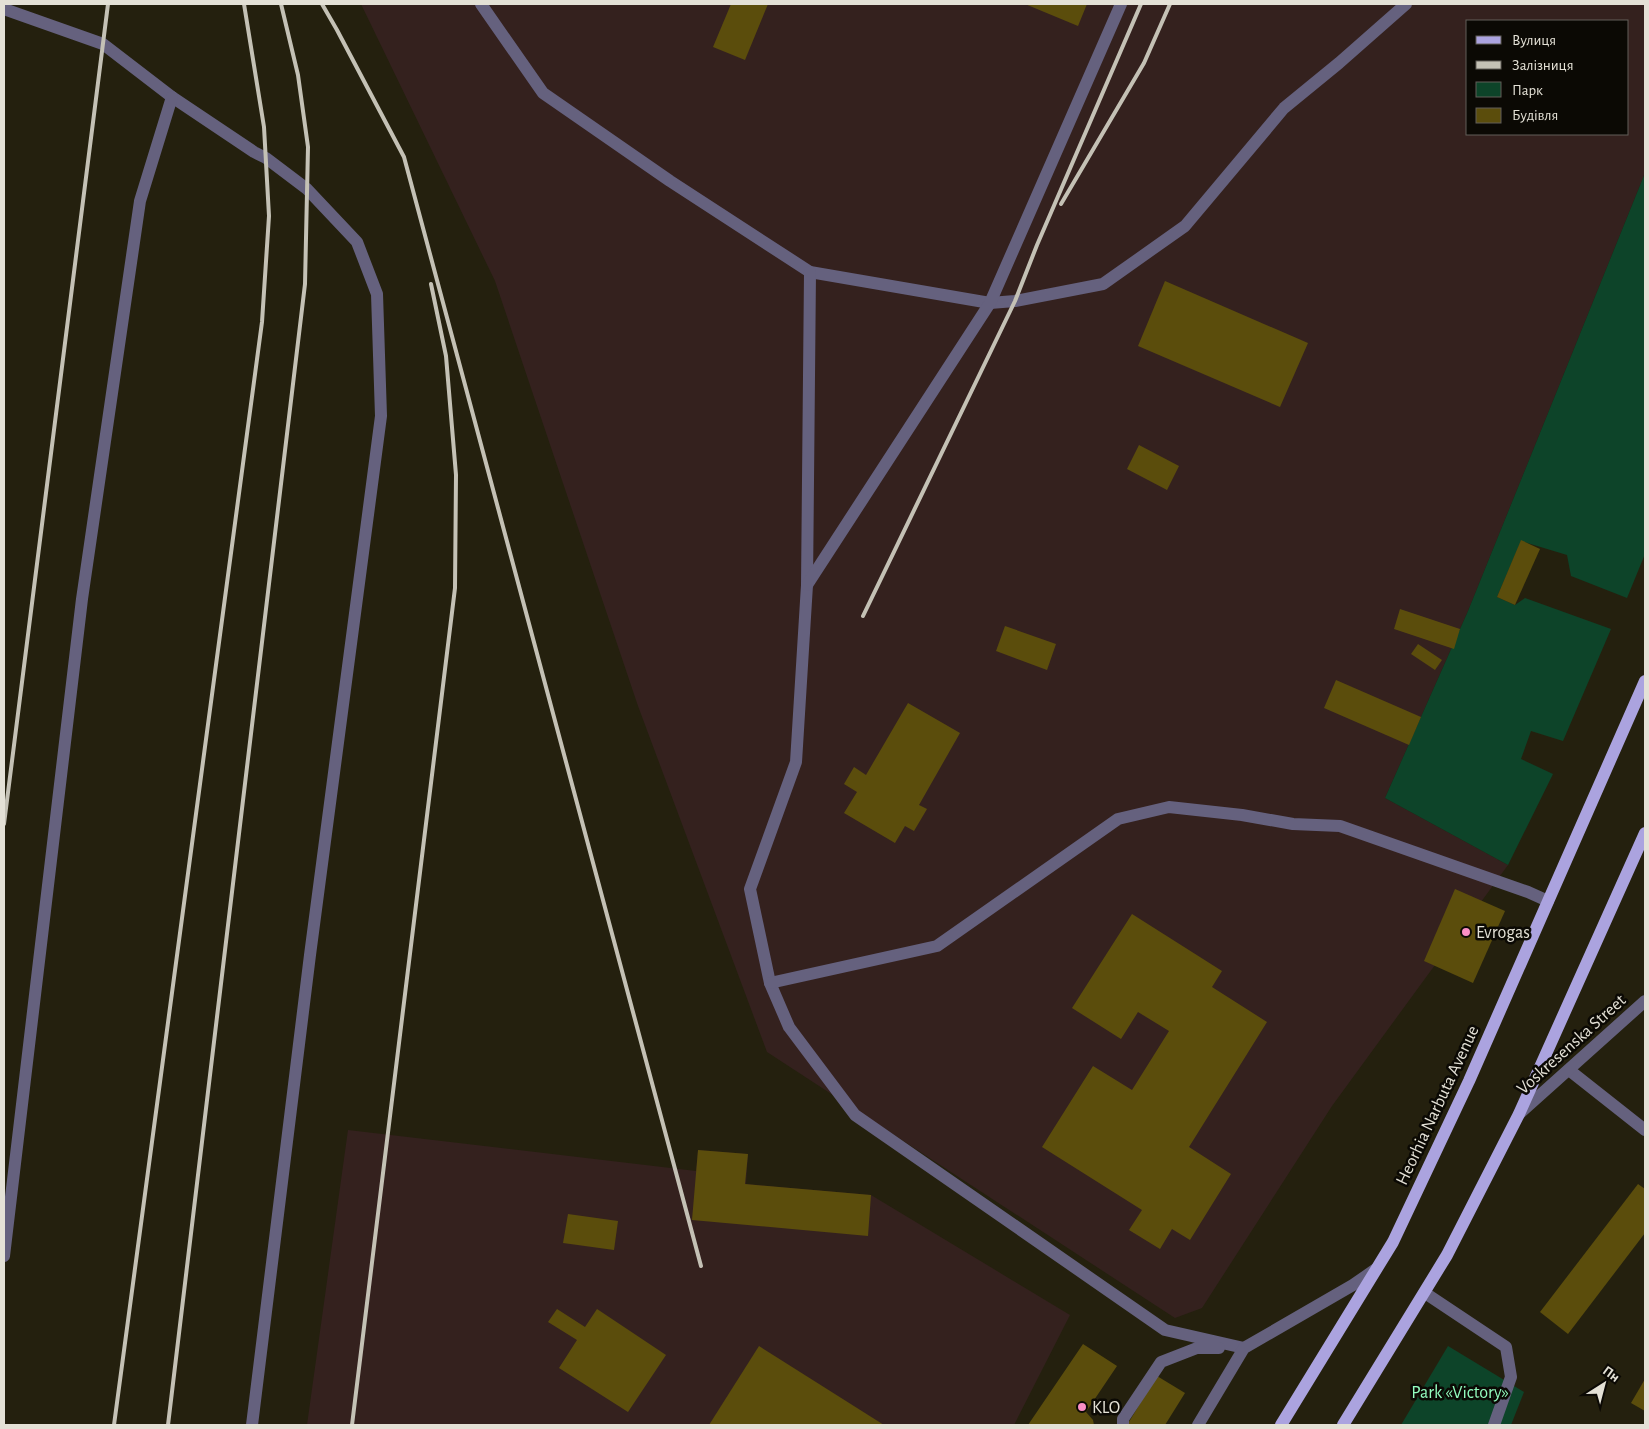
<svg xmlns="http://www.w3.org/2000/svg" width="1649" height="1429" viewBox="0 0 1649 1429" font-family="'Alegreya Sans',sans-serif">
  <rect width="100%" height="100%" fill="#24200e"/>
  <g fill="#34211e" fill-rule="evenodd">
    <path d="M361 4H1645V173L1468 611 1385 798 1508 865 1332 1106 1202 1308 1175 1318 767 1052 638 706 495 281ZM1468 21H1628V134H1468Z"/>
    <path d="M348 1130 696 1171 698 1150 748 1154 746 1184 871 1195 1070 1315 1014 1425H307Z"/>
  </g>
  <g fill="#0d4429">
    <path d="M1645 173V554L1627 598 1571 576 1567 555 1521 541 1497 597 1515 605 1525 598 1611 629 1563 741 1531 731 1521 759 1553 774 1508 865 1385 798 1468 611Z"/>
    <path d="M1448 1346 1524 1392 1511 1425H1401Z"/>
  </g>
  <g fill="#5b4d0c">
    <path d="M731 4H768L745 60 713 47Z"/>
    <path d="M1025 4H1087L1078 26Z"/>
    <path d="M1165 281 1308 343 1280 407 1138 346Z"/>
    <path d="M1139 445 1179 466 1167 490 1127 469Z"/>
    <path d="M1521 540 1540 549 1515 605 1497 597Z"/>
    <path d="M1400 609 1460 629 1454 649 1394 629Z"/>
    <path d="M1005 626 1056 644 1047 670 996 651Z"/>
    <path d="M1418 644 1442 660 1435 670 1411 654Z"/>
    <path d="M1336 680 1421 717 1409 745 1324 708Z"/>
    <path d="M908 703 960 733 919 805 927 809 914 831 905 826 895 843 844 813 857 792 844 784 854 767 866 775Z"/>
    <path d="M1455 889 1505 911 1473 983 1424 961Z"/>
    <path d="M1132 914 1222 971 1212 987 1267 1022 1189 1147 1231 1174 1190 1240 1172 1229 1160 1249 1129 1230 1142 1210 1042 1147 1093 1066 1132 1090 1169 1031 1138 1012 1121 1039 1072 1008Z"/>
    <path d="M698 1150 748 1154 745 1184 871 1195 868 1236 692 1220Z"/>
    <path d="M1638 1184 1645 1189V1233L1568 1334 1540 1312Z"/>
    <path d="M568 1214 618 1221 614 1250 563 1243Z"/>
    <path d="M557 1309 585 1327 597 1309 666 1355 628 1412 559 1368 577 1340 548 1322Z"/>
    <path d="M1083 1344 1117 1366 1086 1412 1093 1420 1094 1425H1028Z"/>
    <path d="M759 1346 884 1425H709Z"/>
    <path d="M1157 1376 1185 1393 1165 1425H1127Z"/>
    <path d="M1645 1379V1411L1631 1403Z"/>
  </g>
  <g fill="none" stroke-linecap="round" stroke-linejoin="round">
    <g stroke="#65617e" stroke-width="12">
      <path d="M481 4 543 93 670 181 810 272 990 303 1015 301 1103 284 1185 226 1284 108 1339 63 1406 4"/>
      <path d="M4 9 103 44 172 97 254 152 266 158 307 189 357 242 377 294 381 416 310 955 252 1425"/>
      <path d="M810 272 807 585 796 762 750 889 770 983 789 1027 855 1115 1165 1330 1244 1348"/>
      <path d="M807 585 990 303 1121 4"/>
      <path d="M770 983 937 946 1118 819 1169 807 1242 815 1293 824 1340 826 1528 892 1548 901"/>
      <path d="M1569 1070 1645 1130"/>
      <path d="M1519 1114 1645 1001"/>
      <path d="M4 1256 82 599 140 201 172 97"/>
      <path d="M1425 1293 1506 1347 1511 1377 1494 1425"/>
      <path d="M1123 1425V1419L1161 1362 1197 1348H1219"/>
      <path d="M1198 1425 1244 1348 1353 1285 1376 1269"/>
    </g>
    <g stroke="#aba3df" stroke-width="12">
      <path d="M1281 1425 1393 1242 1469 1081 1645 681"/>
      <path d="M1343 1425 1447 1255 1519 1114 1645 833"/>
    </g>
    <g stroke="#c4c1b5" stroke-width="4">
      <path d="M322 4 337 30 404 157 701 1266"/>
      <path d="M1061 204 1144 63 1170 4"/>
      <path d="M863 616 1015 301 1037 245 1141 4"/>
      <path d="M4 824 108 4"/>
      <path d="M114 1425 262 322 269 216 264 127 244 4"/>
      <path d="M168 1425 305 284 308 147 298 75 281 4"/>
      <path d="M352 1425 455 588 456 475 446 356 431 284"/>
    </g>
  </g>
  <g fill="#fb8fc5" stroke="#0b0904" stroke-width="2">
    <circle cx="1466" cy="932" r="5"/>
    <circle cx="1082" cy="1407" r="5"/>
  </g>
  <g text-anchor="middle" stroke-width="5" stroke-linejoin="round" paint-order="stroke">
    <g font-size="18" fill="#e4e1d6" stroke="#0b0904" text-anchor="start">
      <text x="1476" y="938">Evrogas</text>
      <text x="1092" y="1413">KLO</text>
    </g>
    <g font-size="18" fill="#e4e1d6" stroke="#0b0904">
      <text transform="translate(1571 1044) rotate(-42)" y="6">Voskresenska Street</text>
      <text transform="translate(1437 1105) rotate(-65)" y="6">Heorhia Narbuta Avenue</text>
    </g>
    <g font-size="18" fill="#93fdbf" stroke="#0b0904">
      <text x="1460" y="1398">Park «Victory»</text>
    </g>
  </g>
  <rect width="1649" height="1429" fill="none" stroke="#e4e1d6" stroke-width="10"/>
  <rect x="1466" y="20" width="162" height="115" fill="#0b0904" stroke="#625f58"/>
  <rect x="1476" y="36" width="25" height="8" fill="#aba3df" stroke="#625f58"/>
  <text x="1512" y="45" font-size="15" fill="#e4e1d6">Вулиця</text>
  <rect x="1476" y="61" width="25" height="8" fill="#c4c1b5" stroke="#625f58"/>
  <text x="1512" y="70" font-size="15" fill="#e4e1d6">Залізниця</text>
  <rect x="1476" y="82" width="25" height="15" fill="#0d4429" stroke="#625f58"/>
  <text x="1512" y="95" font-size="15" fill="#e4e1d6">Парк</text>
  <rect x="1476" y="108" width="25" height="15" fill="#5b4d0c" stroke="#625f58"/>
  <text x="1512" y="120" font-size="15" fill="#e4e1d6">Будівля</text>
  <g transform="translate(1604 1384) rotate(36)" stroke="#0b0904" stroke-width="4" paint-order="stroke">
  <path d="M0-4L9 19L0 12L-9 19Z" fill="#e4e1d6"/>
  <text y="-8" font-size="14" font-weight="bold" text-anchor="middle" fill="#e4e1d6">Пн</text>
  </g>
</svg>
